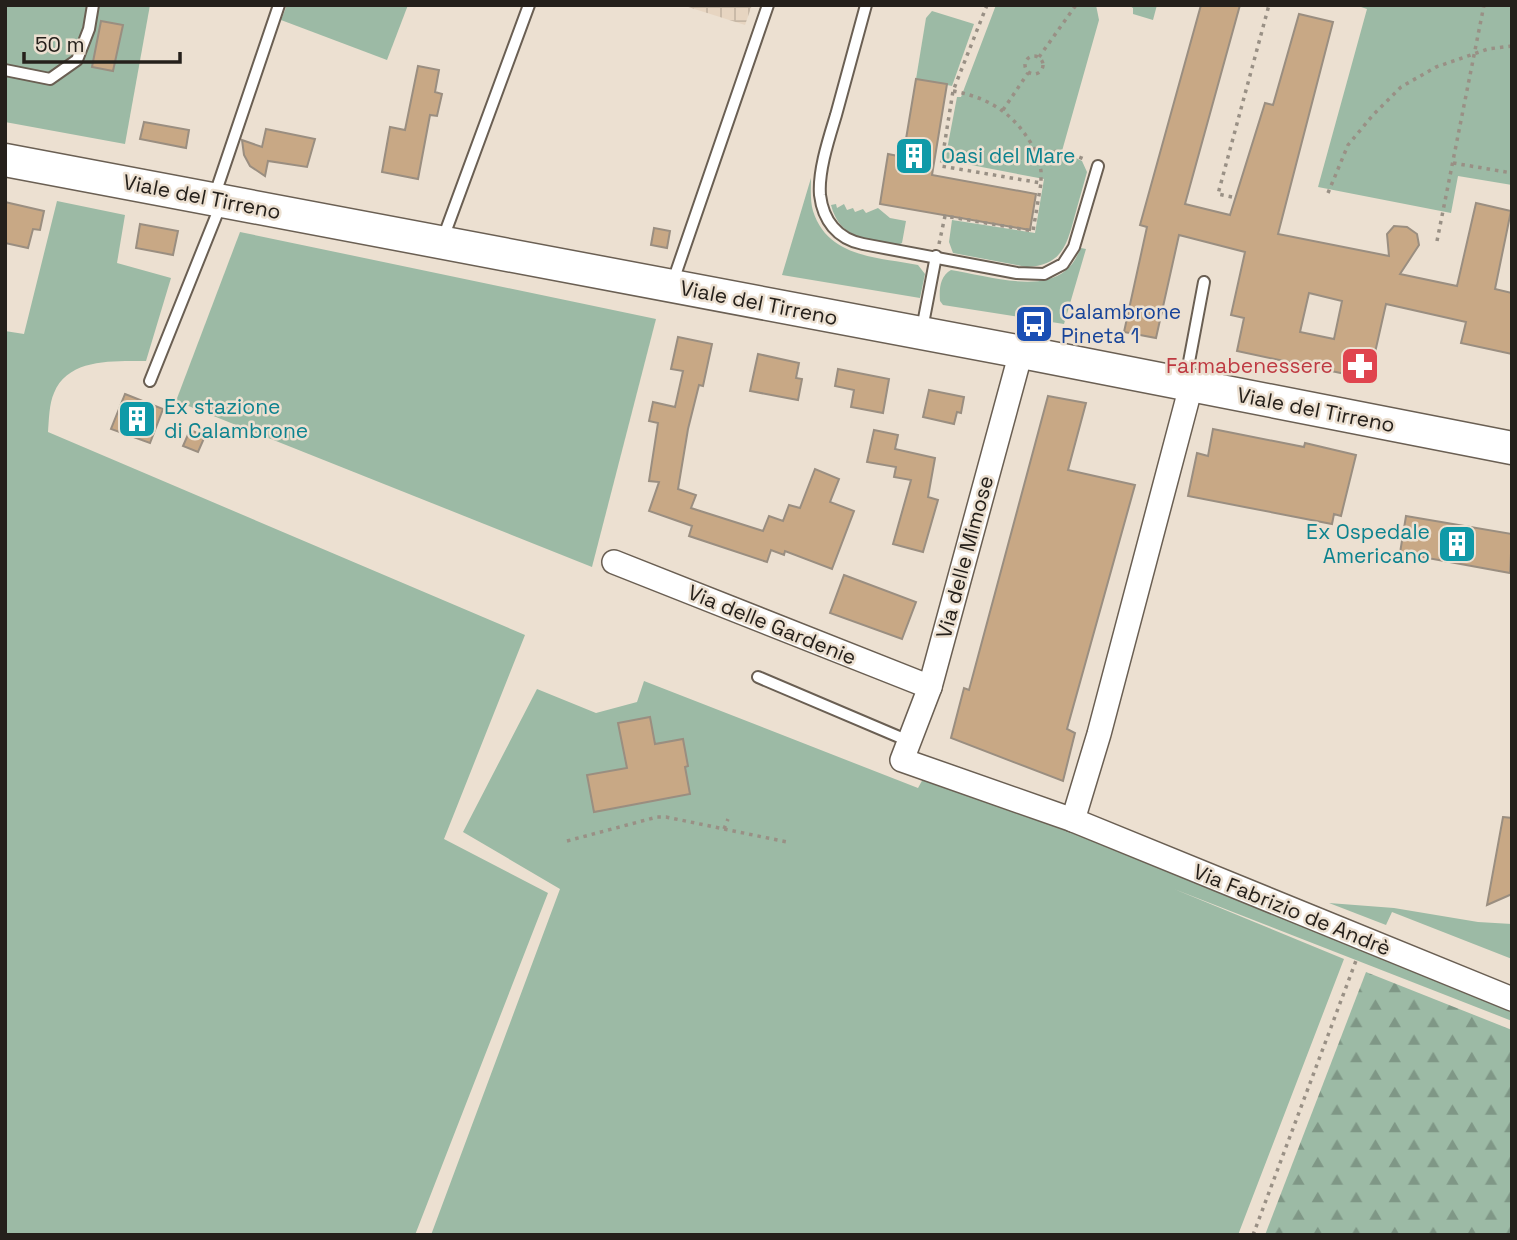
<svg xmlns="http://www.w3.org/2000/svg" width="1517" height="1240" viewBox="0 0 1517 1240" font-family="'Space Grotesk',sans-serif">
  <defs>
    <pattern id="industrial-grid" width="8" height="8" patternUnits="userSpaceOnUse" patternTransform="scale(1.75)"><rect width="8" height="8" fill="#e7d5c1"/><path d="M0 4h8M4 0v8" fill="none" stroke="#c6b7a5"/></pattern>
    <pattern id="forest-firs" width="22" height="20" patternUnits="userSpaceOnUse" patternTransform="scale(1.75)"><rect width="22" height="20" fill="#9cbaa5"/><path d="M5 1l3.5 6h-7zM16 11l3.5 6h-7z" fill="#7f9786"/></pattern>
  </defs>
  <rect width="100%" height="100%" fill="#ece0d1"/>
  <path fill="url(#industrial-grid)" d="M682 5H752L745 25Z"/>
  <g fill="#9cbaa5">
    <path d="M5 5H150L125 144 5 122Z"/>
    <path d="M287 5H408L387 60 281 20Z"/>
    <path d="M996 5H1096L1099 20 1062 151 1082 161 1087 172C1083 186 1079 201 1075 215 1067 244 1063 265 1027 267L953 253 949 242 952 220 1035 233 1044 179 945 160 957 97H961Z"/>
    <path d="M1128 5H1157L1153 20 1133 14V8Z"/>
    <path d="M1355 5H1512V185L1458 176 1451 213 1318 187 1367 9Z"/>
    <path d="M932 11 974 24 952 86 916 79 926 18Z"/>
    <path d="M811 178C811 188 810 201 813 211 828 258 878 257 918 265L925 274 920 298 782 275Z"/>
    <path d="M57 201 125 215 117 263 171 278 146 361C113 361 68 358 54 393 49 404 49 420 48 432L525 635 444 839 548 893 415 1235H5V331L24 334Z"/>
    <path d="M836 204 837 208 844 204 847 210 853 208 855 212 863 209 866 213 878 208 890 218 906 221 902 243 898 245C868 239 840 240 831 205Z"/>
    <path d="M240 232 656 319 592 567 176 401Z"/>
    <path d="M1081 248 1086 249 1064 324 943 305 940 301C939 289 940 276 951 270 984 275 1038 293 1065 271 1073 265 1077 256 1081 248Z"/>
    <path d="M644 681 918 788 923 779 932 776 1512 1003V1021L1174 889 1344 959 1238 1235H431L560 889 463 832 537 689 596 713 637 702Z"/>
    <path d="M1329 903 1394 908 1478 922 1512 924V959L1392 912 1386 925Z"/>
  </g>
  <path fill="url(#forest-firs)" d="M1366 972 1512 1030V1235H1265Z"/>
  <g fill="#c8a885" stroke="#9a8e80" stroke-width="2" fill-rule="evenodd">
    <path d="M1201 5H1240L1185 204 1230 215 1265 103 1273 105 1299 14 1333 22 1278 234 1389 256 1387 234 1394 226 1407 227 1417 234 1419 245 1400 274 1457 286 1476 203 1511 211 1495 289 1512 293V354L1461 343 1466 322 1386 304 1369 379 1237 351 1244 318 1231 315 1245 252 1179 235 1156 338 1124 332 1147 227 1140 225ZM1309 293 1342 301 1334 339 1300 332Z"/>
    <path d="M101 21 123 25 113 71 92 67Z"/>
    <path d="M418 66 439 70 435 92 442 94 437 116 430 115 418 179 382 172 390 127 405 130Z"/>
    <path d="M916 79 947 84 932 175 1036 194 1030 230 880 204 888 154 903 157Z"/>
    <path d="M144 122 189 130 186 148 140 139Z"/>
    <path d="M266 129 315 139 307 167 268 161 265 176 250 166 244 155 242 140 262 147Z"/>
    <path d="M5 202 44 211 40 230 33 229 28 248 5 243Z"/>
    <path d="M140 224 178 231 173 255 136 248Z"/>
    <path d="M654 228 670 231 667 248 651 245Z"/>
    <path d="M678 337 712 344 703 386 699 385 688 429 678 489 696 495 691 508 763 531 769 516 783 521 789 505 800 508 815 469 839 479 830 502 854 511 832 569 785 551 784 555 771 550 767 562 689 536 692 526 649 511 659 482 649 481 658 423 649 421 653 402 675 407 683 371 671 369Z"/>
    <path d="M758 354 799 363 796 378 802 379 798 400 750 391Z"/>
    <path d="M838 369 889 379 883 413 851 407 854 390 835 386Z"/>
    <path d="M929 390 964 397 961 413 957 412 954 424 923 417Z"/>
    <path d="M125 394 163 409 150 443 111 429Z"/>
    <path d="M1048 396 1086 403 1068 470 1135 485 1067 729 1075 733 1063 781 951 738 964 688 969 690Z"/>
    <path d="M1213 429 1304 447 1305 443 1356 455 1341 516 1334 514 1332 524 1188 496 1197 453 1208 456Z"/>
    <path d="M190 430 205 436 198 452 183 446Z"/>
    <path d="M874 430 898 435 895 449 935 458 928 497 938 500 923 552 893 544 911 480 894 477 896 467 867 462Z"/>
    <path d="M1406 516 1512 534 1510 573 1400 553Z"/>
    <path d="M844 575 916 602 902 639 830 613Z"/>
    <path d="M650 717 655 744 683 739 688 766 685 767 690 794 594 812 587 775 627 768 618 723Z"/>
    <path d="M1503 817 1512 818V894L1487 905Z"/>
  </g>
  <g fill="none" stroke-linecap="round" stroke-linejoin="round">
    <defs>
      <g id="lane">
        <path d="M866 5C856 42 846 78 836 115 829 138 818 171 820 195 823 220 837 239 863 244L1017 273 1044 274 1063 264 1074 247 1098 166"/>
        <path d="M5 70 50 79 77 60 89 29 93 5"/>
        <path d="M214 197 279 5"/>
        <path d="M442 241 529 5"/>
        <path d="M672 284 768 5"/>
        <path d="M922 329 936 256"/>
        <path d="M150 381 221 204"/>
        <path d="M1185 383 1204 282"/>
        <path d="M758 677 911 742"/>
      </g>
      <g id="street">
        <path d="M1021 352 930 687 902 760 1073 820 1512 999"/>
        <path d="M614 562 930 687"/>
        <path d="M1073 820 1099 734 1191 386"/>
      </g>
      <path id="secondary" d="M5 160 1027 353 1512 448"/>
    </defs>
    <use href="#lane" stroke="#6a5f53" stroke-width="14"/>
    <use href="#street" stroke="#6a5f53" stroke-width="26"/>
    <use href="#secondary" stroke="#6a5f53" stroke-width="35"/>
    <g stroke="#999085" stroke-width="3.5" stroke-dasharray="3.5 5" stroke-linecap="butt">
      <path d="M987 5 953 91 941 166 1041 183V171L1038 156C1053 148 1068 152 1084 159"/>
      <circle cx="1034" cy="65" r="9"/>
      <path d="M1039 57 1076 5"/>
      <path d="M953 91C995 99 1019 118 1038 156"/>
      <path d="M1003 110 1028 73"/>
      <path d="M1453 163 1512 173"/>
      <path d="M1328 193 1348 145 1373 115 1401 87 1436 67 1488 49 1512 46"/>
      <path d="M1232 197 1218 194 1269 5"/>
      <path d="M1437 241 1484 5"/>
      <path d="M939 244 945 216 1033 231 1041 183"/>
      <path d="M724 829 728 819"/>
      <path d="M567 841 657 817H666L787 842"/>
      <path d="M1253 1235 1357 958"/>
    </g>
    <use href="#lane" stroke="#fff" stroke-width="10"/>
    <use href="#street" stroke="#fff" stroke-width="23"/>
    <use href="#secondary" stroke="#fff" stroke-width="32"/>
  </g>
  <defs>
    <symbol id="building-square" viewBox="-11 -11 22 22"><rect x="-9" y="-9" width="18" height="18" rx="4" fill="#0f9aa8" stroke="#ece0d1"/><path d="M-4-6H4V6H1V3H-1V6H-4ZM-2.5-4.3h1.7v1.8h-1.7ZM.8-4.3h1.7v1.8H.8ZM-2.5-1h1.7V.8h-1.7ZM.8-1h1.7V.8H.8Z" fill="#fff"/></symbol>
    <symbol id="bus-square" viewBox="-11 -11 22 22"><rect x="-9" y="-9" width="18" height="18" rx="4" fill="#1a4fb4" stroke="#ece0d1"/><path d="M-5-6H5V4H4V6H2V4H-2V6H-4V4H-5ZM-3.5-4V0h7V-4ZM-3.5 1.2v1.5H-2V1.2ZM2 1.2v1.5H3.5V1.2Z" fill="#fff"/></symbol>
    <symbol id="pharmacy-square" viewBox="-11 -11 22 22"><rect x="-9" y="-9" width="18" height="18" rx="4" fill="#e0444e" stroke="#ece0d1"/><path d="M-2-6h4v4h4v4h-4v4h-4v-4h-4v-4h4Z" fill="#fff"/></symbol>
  </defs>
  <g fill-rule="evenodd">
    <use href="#building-square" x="892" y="134" width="44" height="44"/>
    <use href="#bus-square" x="1012" y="302" width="44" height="44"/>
    <use href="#pharmacy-square" x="1338" y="344" width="44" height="44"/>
    <use href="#building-square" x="115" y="397" width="44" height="44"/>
    <use href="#building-square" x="1435" y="522" width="44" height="44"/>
  </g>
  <g text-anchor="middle" stroke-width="5" stroke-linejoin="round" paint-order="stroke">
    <g font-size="21" fill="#0d838f" stroke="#ece0d1" text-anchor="start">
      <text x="941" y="163">Oasi del Mare</text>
      <text x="164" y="414">Ex stazione<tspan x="164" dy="24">di Calambrone</tspan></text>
      <text x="1430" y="539" text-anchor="end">Ex Ospedale<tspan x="1430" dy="24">Americano</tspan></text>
    </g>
    <g font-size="21" fill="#25201b" stroke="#ece0d1">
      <text transform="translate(202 197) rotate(11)" y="7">Viale del Tirreno</text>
      <text transform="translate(759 303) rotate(11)" y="7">Viale del Tirreno</text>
      <text transform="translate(1316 410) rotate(11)" y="7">Viale del Tirreno</text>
      <text transform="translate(965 557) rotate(-75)" y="7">Via delle Mimose</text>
      <text transform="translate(772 625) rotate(22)" y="7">Via delle Gardenie</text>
      <text transform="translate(1292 910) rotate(22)" y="7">Via Fabrizio de Andrè</text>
    </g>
    <g font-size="21" fill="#164399" stroke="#ece0d1" text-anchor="start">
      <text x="1061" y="319">Calambrone<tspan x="1061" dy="24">Pineta 1</tspan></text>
    </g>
    <g font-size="21" fill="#be3a42" stroke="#ece0d1" text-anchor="end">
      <text x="1333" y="373">Farmabenessere</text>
    </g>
  </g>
  <rect width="1517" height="1240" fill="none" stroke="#25201b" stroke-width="14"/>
  <path d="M24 52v10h156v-10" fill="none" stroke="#25201b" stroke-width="3.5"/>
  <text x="35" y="52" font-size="21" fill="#25201b" stroke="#ece0d1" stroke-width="5" paint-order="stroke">50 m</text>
</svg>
